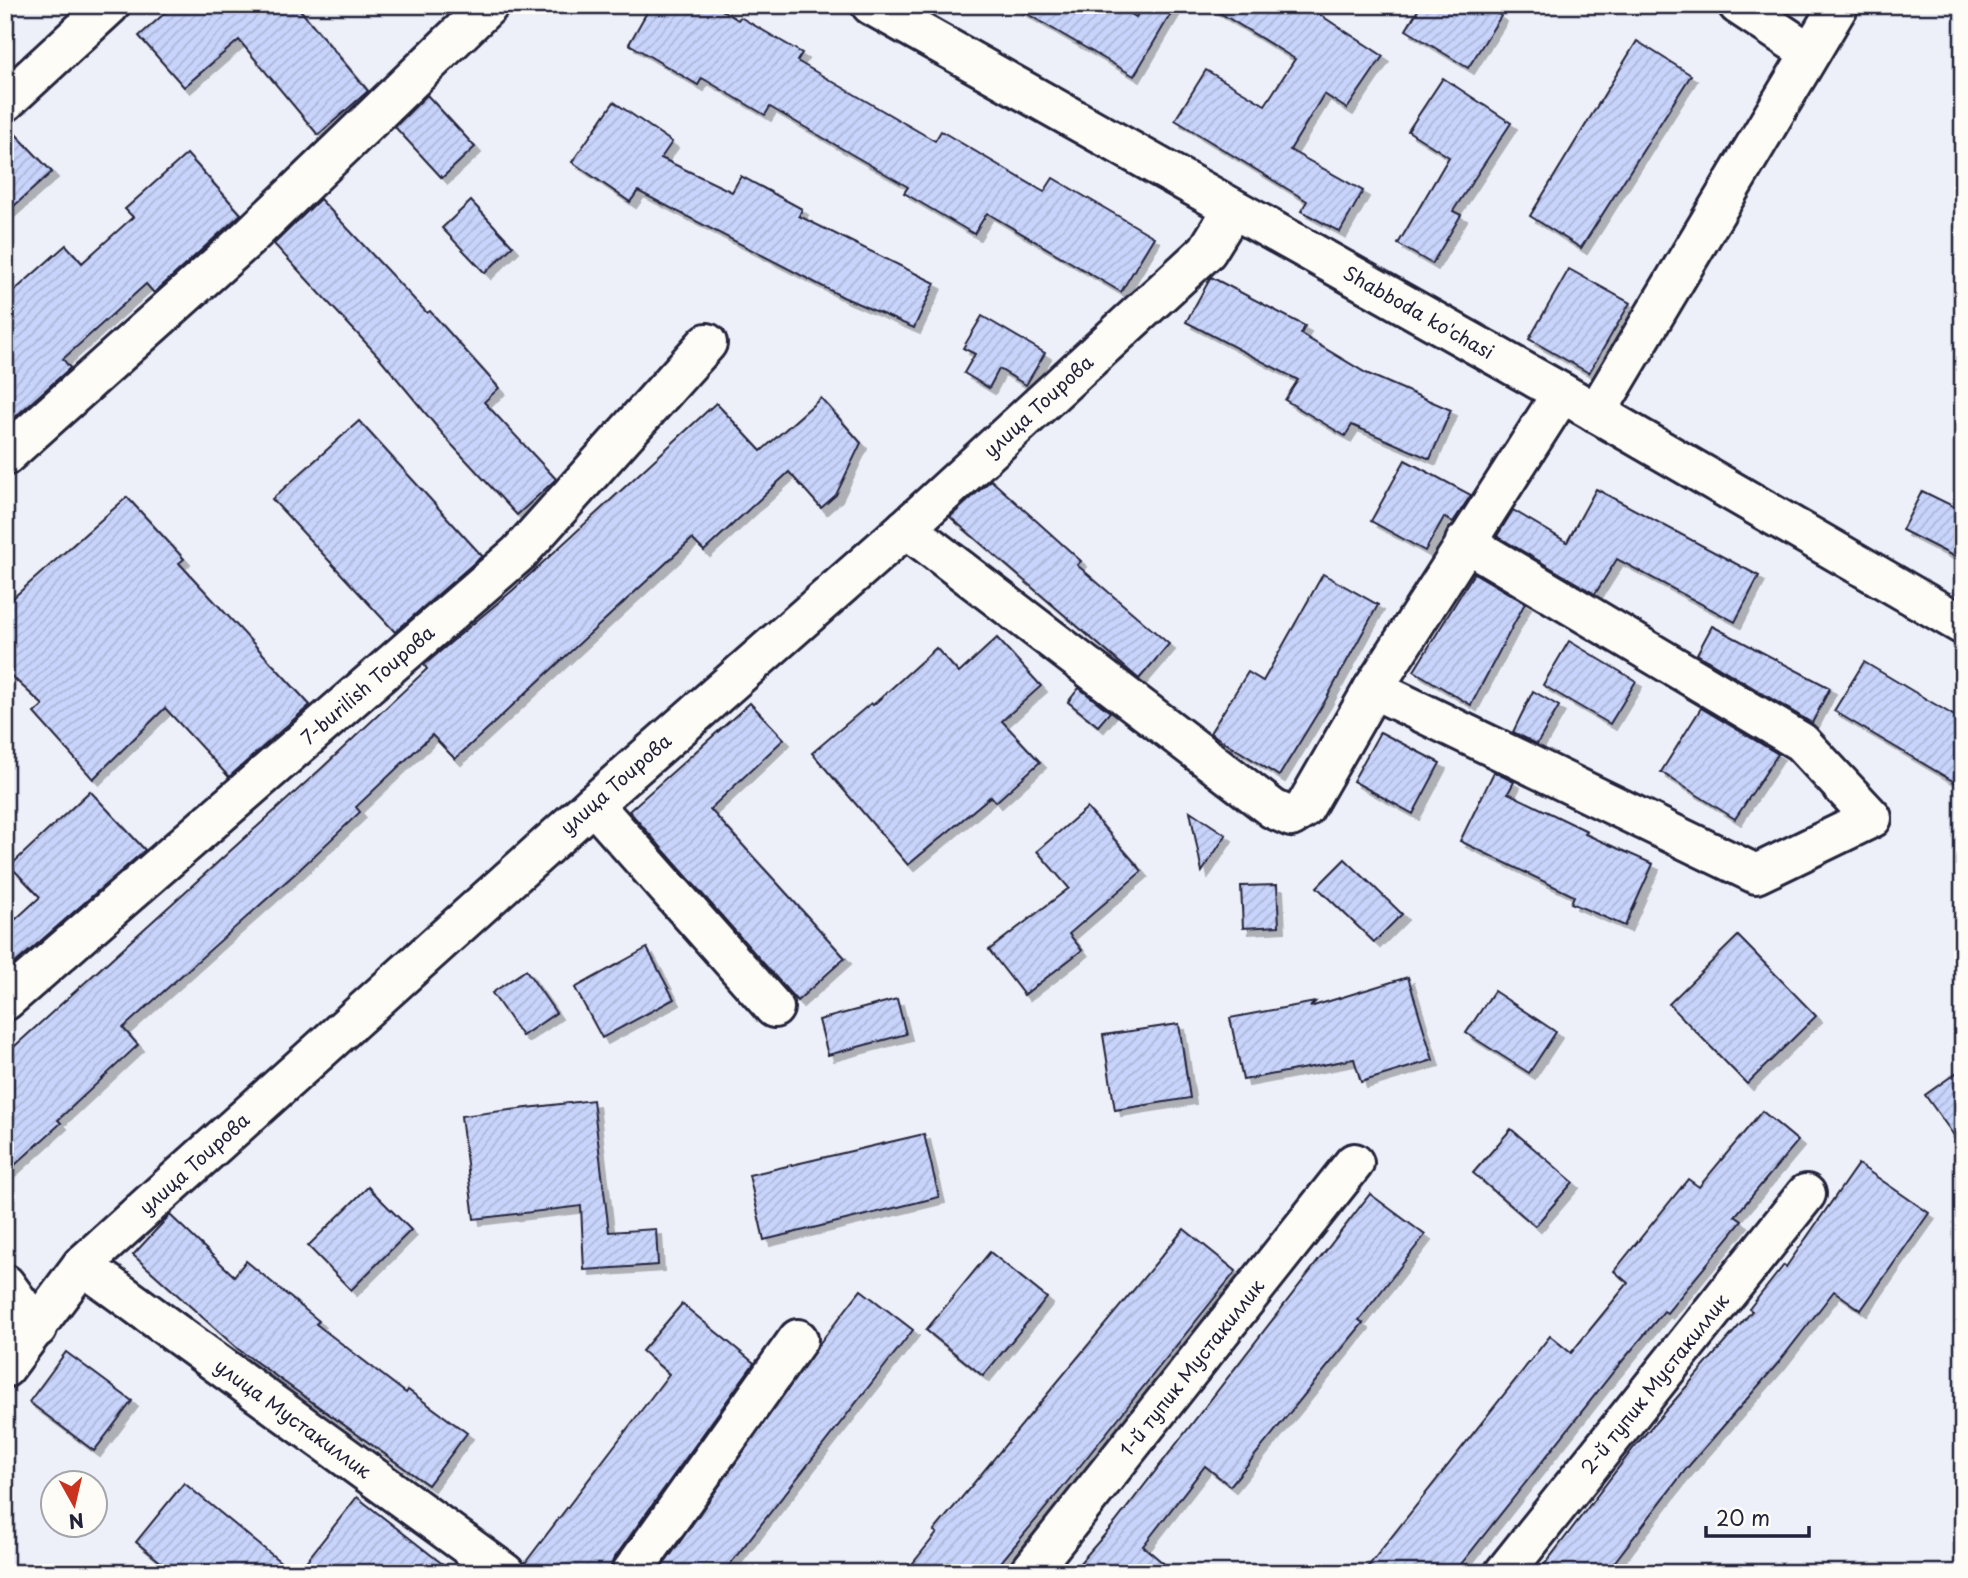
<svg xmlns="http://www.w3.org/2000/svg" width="1968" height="1578" viewBox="0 0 1968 1578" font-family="'Playpen Sans',sans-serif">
  <defs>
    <pattern id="building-hatch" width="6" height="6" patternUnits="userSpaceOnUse" patternTransform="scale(1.75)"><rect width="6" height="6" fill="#c8d4fb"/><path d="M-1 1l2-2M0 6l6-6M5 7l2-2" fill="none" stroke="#acb6d8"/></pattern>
    <filter id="shadow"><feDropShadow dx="6" dy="6" stdDeviation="0" flood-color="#0004"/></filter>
  </defs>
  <rect width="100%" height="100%" fill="#edf0f8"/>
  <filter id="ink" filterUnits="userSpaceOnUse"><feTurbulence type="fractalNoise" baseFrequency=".0143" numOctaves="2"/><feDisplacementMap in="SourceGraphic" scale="14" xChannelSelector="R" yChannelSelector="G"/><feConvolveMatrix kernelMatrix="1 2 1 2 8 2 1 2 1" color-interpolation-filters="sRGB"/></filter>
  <g filter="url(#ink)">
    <g fill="url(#building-hatch)" stroke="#22223b" stroke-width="2" filter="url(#shadow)">
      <path d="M174 5H296L368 91 318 135 239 40 184 87 139 36Z"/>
      <path d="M651 5H714L738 20 740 17 802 53 797 61 935 141 941 131 1044 192 1053 178 1154 237 1121 292 987 213 974 234 904 193 908 187 770 107 765 115 702 78 698 85 629 44Z"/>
      <path d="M1012 5H1117L1136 17 1143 5H1176L1134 76Z"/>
      <path d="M1207 5H1305L1383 56 1347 109 1324 94 1290 150 1363 191 1340 232 1301 211 1307 201 1175 120 1206 70 1265 105 1295 59Z"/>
      <path d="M1421 5H1483L1501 16 1468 68 1406 30Z"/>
      <path d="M1637 41 1691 75 1581 248 1530 216Z"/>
      <path d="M1443 78 1511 123 1453 211 1461 215 1432 264 1398 244 1449 157 1408 131Z"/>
      <path d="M427 95 475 147 442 178 395 127Z"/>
      <path d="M614 102 672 142 661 158 732 192 741 176 802 209 799 216 935 283 914 328 843 297 638 191 630 202 572 162Z"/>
      <path d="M5 123 52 172 5 214Z"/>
      <path d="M187 154 241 214 154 293 146 284 63 359 70 368 5 426V299L66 245 82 263 133 217 125 209Z"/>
      <path d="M320 199 427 313 430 311 499 388 484 402 556 479 517 515 451 444 379 357 274 244Z"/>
      <path d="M471 201 513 246 485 273 442 228Z"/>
      <path d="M1569 269 1630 303 1589 373 1529 339Z"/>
      <path d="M1211 277 1305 326 1301 334 1366 373 1451 410 1430 459 1352 425 1345 436 1285 400 1298 380 1186 322Z"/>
      <path d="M982 316 1045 353 1026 385 999 369 989 388 964 373 975 354 963 348Z"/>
      <path d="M821 398 861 443 836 495 821 508 789 472 704 551 692 539 455 759 432 735 356 807 360 812 298 871 123 1028 138 1045 58 1120 61 1123 5 1174V1055L323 767 427 669 424 665 513 590 716 403 761 451Z"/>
      <path d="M359 421 482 556 395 632 272 499Z"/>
      <path d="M1405 460 1471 495 1453 522 1444 517 1425 551 1371 521Z"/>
      <path d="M991 480 1081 561 1077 565 1169 644 1139 679 950 517Z"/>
      <path d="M1596 489 1759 576 1735 622 1617 559 1595 594 1497 536 1513 510 1567 542Z"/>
      <path d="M1922 491 1963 511V561L1902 530Z"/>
      <path d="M127 497 184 559 179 563 310 705 229 777 165 708 93 779 34 713 43 705 5 670V605Z"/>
      <path d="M1474 573 1525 603 1471 705 1414 671Z"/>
      <path d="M1323 574 1378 605 1325 701 1279 776 1210 733 1248 672 1263 681Z"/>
      <path d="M1712 626 1830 688 1812 723 1697 654Z"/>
      <path d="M997 638 1041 686 1002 721 1040 762 996 802 991 796 908 865 812 753 871 703 873 705 936 648 959 673Z"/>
      <path d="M1569 641 1636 681 1610 724 1543 685Z"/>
      <path d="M1864 662 1963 721V787L1834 711Z"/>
      <path d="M1079 688 1110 712 1098 726 1068 702Z"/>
      <path d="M1533 691 1559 706 1537 744 1513 732Z"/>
      <path d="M750 703 784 739 710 809 845 958 797 1001 629 811Z"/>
      <path d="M1701 708 1778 754 1735 819 1661 772Z"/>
      <path d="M1380 732 1440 763 1413 814 1353 781Z"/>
      <path d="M1494 772 1514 782 1508 793 1587 831 1585 834 1653 864 1625 926 1571 903 1574 896 1460 841Z"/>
      <path d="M90 791 145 850 5 972V929L40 897 10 866Z"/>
      <path d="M1087 808 1142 871 1069 934 1082 950 1024 995 989 950 1069 888 1037 851Z"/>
      <path d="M1190 811 1226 835 1202 872Z"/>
      <path d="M1345 859 1402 914 1374 942 1317 887Z"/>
      <path d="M1277 885 1279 926 1243 928 1241 886Z"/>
      <path d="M1738 936 1816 1016 1747 1084 1669 1004Z"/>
      <path d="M647 948 674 999 602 1038 575 988Z"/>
      <path d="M526 970 556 1013 522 1036 492 993Z"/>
      <path d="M1408 977 1433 1060 1361 1082 1354 1059 1243 1080 1230 1018 1315 1002 1310 1007Z"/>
      <path d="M1494 991 1556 1032 1529 1073 1466 1033Z"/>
      <path d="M897 999 906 1034 828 1055 819 1020Z"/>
      <path d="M1179 1024 1190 1098 1115 1110 1103 1035Z"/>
      <path d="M1963 1068V1148L1925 1095Z"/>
      <path d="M593 1100 609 1232 656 1229 658 1265 584 1270 581 1206 474 1219 461 1116Z"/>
      <path d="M1762 1111 1798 1141 1735 1216 1742 1221 1667 1313 1664 1311 1614 1371 1454 1573H1363L1550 1336 1571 1353 1628 1283 1614 1271 1688 1179 1699 1187Z"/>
      <path d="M1511 1129 1573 1182 1535 1226 1473 1173Z"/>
      <path d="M924 1134 939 1197 764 1240 749 1175Z"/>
      <path d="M1858 1164 1929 1213 1861 1310 1834 1291 1779 1362 1687 1468 1606 1573H1538L1635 1446 1752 1311 1749 1309 1784 1265 1786 1267Z"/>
      <path d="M368 1187 411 1230 351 1290 308 1246Z"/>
      <path d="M1370 1194 1425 1235 1359 1320 1363 1323 1230 1486 1205 1466 1143 1546 1175 1573H1071L1115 1523Z"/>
      <path d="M170 1215 234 1276 246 1261 319 1321 316 1324 406 1393 408 1390 467 1433 428 1485 238 1349 133 1255Z"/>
      <path d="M1184 1229 1236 1271 1068 1481 992 1573H905L937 1533 934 1531Z"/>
      <path d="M990 1252 1047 1298 983 1376 926 1330Z"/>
      <path d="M861 1290 913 1330 723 1573H658L819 1344Z"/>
      <path d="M682 1304 754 1363 613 1560 609 1573H526L525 1563 669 1374 642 1351Z"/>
      <path d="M66 1352 132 1401 94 1451 29 1402Z"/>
      <path d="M184 1483 294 1573H174L136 1542Z"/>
      <path d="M357 1497 454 1573H297Z"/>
    </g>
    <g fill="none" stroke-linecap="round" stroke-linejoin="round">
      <defs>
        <g id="minor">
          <path id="s1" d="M871 5 1562 393 1963 625"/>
          <path d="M1738 5 1809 52"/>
          <path d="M5 102 110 5"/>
          <path d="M1596 413 1839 5"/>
          <path d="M5 456 248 238 489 5"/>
          <path d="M906 528 1273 809 1291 817 1304 809 1373 689 1562 393"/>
          <path d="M1373 689 1756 874 1872 818 1801 742 1465 542"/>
          <path d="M593 804 774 1008"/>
          <path id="s2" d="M5 1001 519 553 707 343"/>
          <path id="s3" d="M82 1265 505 1573"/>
          <path d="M5 1284 37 1328"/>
          <path id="s4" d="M5 1368 82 1265 593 804 906 528 1207 251 1233 209"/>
          <path d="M631 1573 798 1339"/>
          <path id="s5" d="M1029 1573 1354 1163"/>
          <path id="s6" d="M1504 1573 1806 1194"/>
        </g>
      </defs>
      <use href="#minor" stroke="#22223b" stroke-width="44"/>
      <use href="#minor" stroke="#fdfcf7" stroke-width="38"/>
    </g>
  </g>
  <g text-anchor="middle" stroke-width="7" stroke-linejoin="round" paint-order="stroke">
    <g font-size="19" fill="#22223b" stroke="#fdfcf7">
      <text dy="7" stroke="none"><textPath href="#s1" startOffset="628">Shabboda ko'chasi</textPath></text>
      <text dy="7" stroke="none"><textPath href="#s4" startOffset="1414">улица Тоирова</textPath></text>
      <text dy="7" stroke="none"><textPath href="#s2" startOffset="481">7-burilish Тоирова</textPath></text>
      <text dy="7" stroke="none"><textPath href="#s4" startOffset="847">улица Тоирова</textPath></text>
      <text dy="7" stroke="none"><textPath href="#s4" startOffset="280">улица Тоирова</textPath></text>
      <text dy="7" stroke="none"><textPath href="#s5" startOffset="262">1-й тупик Мустакиллик</textPath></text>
      <text dy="7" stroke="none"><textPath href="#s6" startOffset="242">2-й тупик Мустакиллик</textPath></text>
      <text dy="7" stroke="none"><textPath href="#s3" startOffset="261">улица Мустакиллик</textPath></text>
    </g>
  </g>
  <rect width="1968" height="1578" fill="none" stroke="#fdfcf7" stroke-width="28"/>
  <rect x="14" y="14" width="1940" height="1550" fill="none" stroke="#22223b" stroke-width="2.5" filter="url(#ink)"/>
  <g transform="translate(74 1504) rotate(172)"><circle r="33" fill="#fdfcf7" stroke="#a5a5ac" stroke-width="2"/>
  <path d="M0-5L12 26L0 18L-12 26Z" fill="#c8321e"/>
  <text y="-10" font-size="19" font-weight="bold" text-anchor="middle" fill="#22223b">N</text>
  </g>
  <path d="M1706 1526v10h103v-10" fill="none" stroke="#22223b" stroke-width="3.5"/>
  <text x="1716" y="1526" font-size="21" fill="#22223b" stroke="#fdfcf7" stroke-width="5" paint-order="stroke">20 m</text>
</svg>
